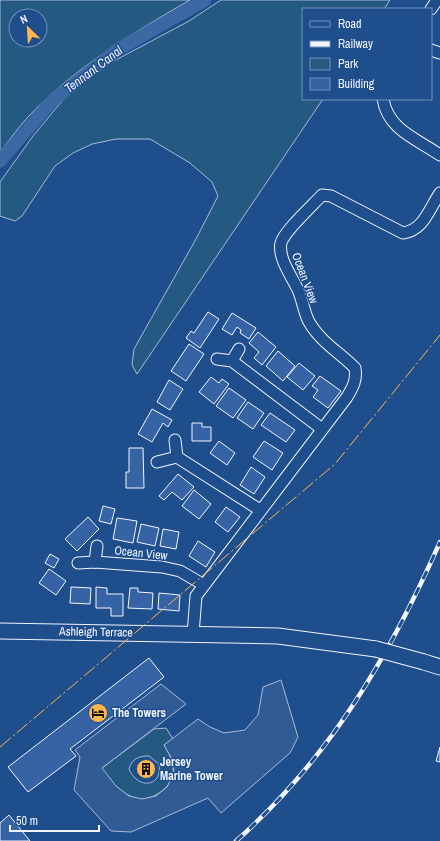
<svg xmlns="http://www.w3.org/2000/svg" width="440" height="841" viewBox="0 0 440 841" font-family="'Archivo Narrow',sans-serif">
  <rect width="100%" height="100%" fill="#1f4e8c"/>
  <g fill="#245a82" stroke="#a8bbd7" fill-rule="evenodd">
    <path d="M0 0H190C131 34 74 68 27 118 17 129 9 141 0 152ZM16 16H40V40H16Z"/>
    <path d="M221 0H390L384 9H303V99H323L137 374 132 365 134 349 196 239 218 196 212 182 190 163 150 139H116L92 144 73 153 55 166 22 216 15 221 0 216V182L33 136 62 101 97 70 189 21Z"/>
    <path d="M166 728 173 739 164 745C174 761 179 778 162 791 156 795 149 799 142 799 127 799 108 781 102 768L154 729ZM149 756 159 764C163 787 138 790 129 769 132 759 138 756 149 756Z"/>
  </g>
  <path fill="#305b95" stroke="#a8bbd7" d="M281 680 298 737 290 753 221 813 208 798 131 832 111 831 74 790 80 757 75 750 161 684 186 704 102 768 116 786 129 796 142 799 156 796 167 787 174 773 173 761 164 745 198 719 210 727 224 733 245 730 258 715 263 687Z"/>
  <g fill="none" stroke-linecap="round" stroke-linejoin="round">
    <path stroke="#3b69a3" stroke-width="13" d="M0 161 52 101 117 50 205 0"/>
  </g>
  <g fill="#3563a3" stroke="#f2f6ff">
    <path d="M208 312 219 319 200 348 186 338 191 331 194 333Z"/>
    <path d="M232 313 256 328 249 339 240 333 241 330 237 327 232 335 222 329Z"/>
    <path d="M258 332 276 347 262 365 254 358 259 352 249 343Z"/>
    <path d="M189 344 204 354 186 381 171 371Z"/>
    <path d="M278 351 295 366 283 381 266 366Z"/>
    <path d="M299 363 315 376 303 390 287 377Z"/>
    <path d="M320 376 341 391 328 408 313 397 318 390 312 386Z"/>
    <path d="M211 377 219 383 222 379 229 384 214 404 199 392Z"/>
    <path d="M169 380 183 389 170 410 157 402Z"/>
    <path d="M229 388 246 400 233 418 216 406Z"/>
    <path d="M248 402 264 413 253 429 237 418Z"/>
    <path d="M152 409 172 420 168 427 163 423 152 442 138 434Z"/>
    <path d="M270 413 295 430 286 442 261 425Z"/>
    <path d="M192 423H202V427H211V441H192Z"/>
    <path d="M219 441 235 453 227 465 210 453Z"/>
    <path d="M264 441 283 453 272 470 253 457Z"/>
    <path d="M129 448H143L144 488H126V472H129Z"/>
    <path d="M251 467 265 477 254 494 240 485Z"/>
    <path d="M178 474 194 487 182 500 172 492 164 500 159 496Z"/>
    <path d="M194 490 211 504 199 519 182 506Z"/>
    <path d="M103 506 115 509 111 524 99 521Z"/>
    <path d="M226 507 240 517 228 532 215 522Z"/>
    <path d="M88 517 99 529 77 551 65 539Z"/>
    <path d="M117 518 137 521 133 543 113 539Z"/>
    <path d="M141 524 159 528 155 546 137 542Z"/>
    <path d="M163 529 179 532 176 549 160 546Z"/>
    <path d="M198 541 215 552 206 567 189 556Z"/>
    <path d="M50 554 59 559 54 568 45 563Z"/>
    <path d="M49 569 66 581 56 595 39 583Z"/>
    <path d="M71 587 91 588 90 604 70 603Z"/>
    <path d="M96 587 107 588V594H123V616H111V608H96Z"/>
    <path d="M130 588H138V592L153 593 152 609 128 608Z"/>
    <path d="M159 593 180 595 179 611 158 609Z"/>
    <path d="M149 658 164 677 70 749 76 756 28 792 8 767Z"/>
    <path d="M440 747V762L436 761Z"/>
    <circle cx="146" cy="769" r="8"/>
    <path d="M9 815 30 841H0V823Z"/>
  </g>
  <g fill="none" stroke-linecap="round" stroke-linejoin="round">
    <defs>
      <g id="minor">
        <path d="M431 9 437 0"/>
        <path d="M431 50 440 53"/>
        <path d="M383 99C388 130 417 139 440 155"/>
        <path d="M217 359 232 361 322 429"/>
        <path d="M232 361 239 349"/>
        <path d="M175 440 177 457"/>
        <path d="M157 462 177 457 260 510"/>
        <path d="M95 562 97 546"/>
        <path d="M78 563 95 562 162 567 180 571 204 585"/>
        <path d="M193 634 196 596 347 397C353 387 357 380 355 368 339 352 319 341 308 320 303 309 302 296 296 286 290 274 278 257 281 243 284 231 313 205 322 195L331 196 403 233C424 230 429 209 440 193"/>
      </g>
      <g id="secondary">
        <path d="M0 631 278 636 376 649"/>
        <path d="M424 662 440 667"/>
      </g>
    </defs>
    <use href="#minor" stroke="#f2f6ff" stroke-width="13"/>
    <use href="#secondary" stroke="#f2f6ff" stroke-width="17"/>
    <use href="#minor" stroke="#1f4e8c" stroke-width="11"/>
    <use href="#secondary" stroke="#1f4e8c" stroke-width="15"/>
    <defs>
      <path id="rail" d="M236 841C330 758 390 655 440 542"/>
    </defs>
    <use href="#rail" stroke="#f2f6ff" stroke-width="4.5"/>
    <use href="#rail" stroke="#1f4e8c" stroke-width="3" stroke-dasharray="9" stroke-linecap="butt"/>
    <defs>
      <path id="secondary-bridge" d="M376 649 424 662"/>
    </defs>
    <use href="#secondary-bridge" stroke="#f2f6ff" stroke-width="17" stroke-linecap="butt"/>
    <use href="#secondary-bridge" stroke="#1f4e8c" stroke-width="15"/>
    <path stroke="#ffb74d" stroke-width="1" stroke-dasharray="14 3 2 3" stroke-linecap="butt" d="M0 747 335 464 440 335"/>
  </g>
  <defs>
    <symbol id="hotel-disc" viewBox="-11 -11 22 22"><circle r="9.5" fill="#ffb74d" stroke="#1f4e8c"/><path d="M-6-4.5h1.5V1H6V5H4.5V3h-9V5H-6ZM-4 0a1.8 1.8 0 1 1 3.6 0ZM.5 0V-2.5h3Q6-2.5 6 0Z" fill="#111"/></symbol>
    <symbol id="building-disc" viewBox="-11 -11 22 22"><circle r="9.5" fill="#ffb74d" stroke="#1f4e8c"/><path d="M-4-6H4V6H1V3H-1V6H-4ZM-2.5-4.3h1.7v1.8h-1.7ZM.8-4.3h1.7v1.8H.8ZM-2.5-1h1.7V.8h-1.7ZM.8-1h1.7V.8H.8Z" fill="#111"/></symbol>
  </defs>
  <g fill-rule="evenodd">
    <use href="#hotel-disc" x="87" y="702" width="22" height="22"/>
    <use href="#building-disc" x="135" y="758" width="22" height="22"/>
  </g>
  <g text-anchor="middle" stroke-width="3" stroke-linejoin="round" paint-order="stroke">
    <g font-size="12" fill="#f2f6ff" stroke="#1f4e8c">
      <text transform="translate(305 278) rotate(69)" y="4">Ocean View</text>
      <text transform="translate(141 553) rotate(6)" y="4">Ocean View</text>
      <text transform="translate(96 632) rotate(1)" y="4">Ashleigh Terrace</text>
    </g>
    <g font-size="12" font-weight="bold" fill="#f2f6ff" stroke="#1f4e8c" text-anchor="start">
      <text x="112" y="717">The Towers</text>
      <text x="160" y="766">Jersey<tspan x="160" dy="14">Marine Tower</tspan></text>
    </g>
    <g font-size="13" font-style="italic" fill="#f2f6ff" stroke="#1f4e8c">
      <text transform="translate(93 69) rotate(-37)" y="5">Tennant Canal</text>
    </g>
  </g>
  <rect x="302" y="8" width="130" height="92" fill="#1f4e8c" stroke="#7391ba"/>
  <rect x="310" y="21" width="20" height="6" fill="#1f4e8c" stroke="#7391ba"/>
  <text x="338" y="28" font-size="12" fill="#f2f6ff">Road</text>
  <rect x="310" y="41" width="20" height="6" fill="#f2f6ff" stroke="#7391ba"/>
  <text x="338" y="48" font-size="12" fill="#f2f6ff">Railway</text>
  <rect x="310" y="58" width="20" height="12" fill="#245a82" stroke="#7391ba"/>
  <text x="338" y="68" font-size="12" fill="#f2f6ff">Park</text>
  <rect x="310" y="78" width="20" height="12" fill="#3563a3" stroke="#7391ba"/>
  <text x="338" y="88" font-size="12" fill="#f2f6ff">Building</text>
  <g transform="translate(28 28) rotate(335)"><circle r="19" fill="#1f4e8c" stroke="#7391ba"/>
  <path d="M0-3L7 15L0 10L-7 15Z" fill="#ffb74d"/>
  <text y="-6" font-size="11" font-weight="bold" text-anchor="middle" fill="#f2f6ff">N</text>
  </g>
  <path d="M10 825v6h89v-6" fill="none" stroke="#f2f6ff" stroke-width="2"/>
  <text x="16" y="825" font-size="12" fill="#f2f6ff" stroke="#1f4e8c" stroke-width="3" paint-order="stroke">50 m</text>
</svg>
